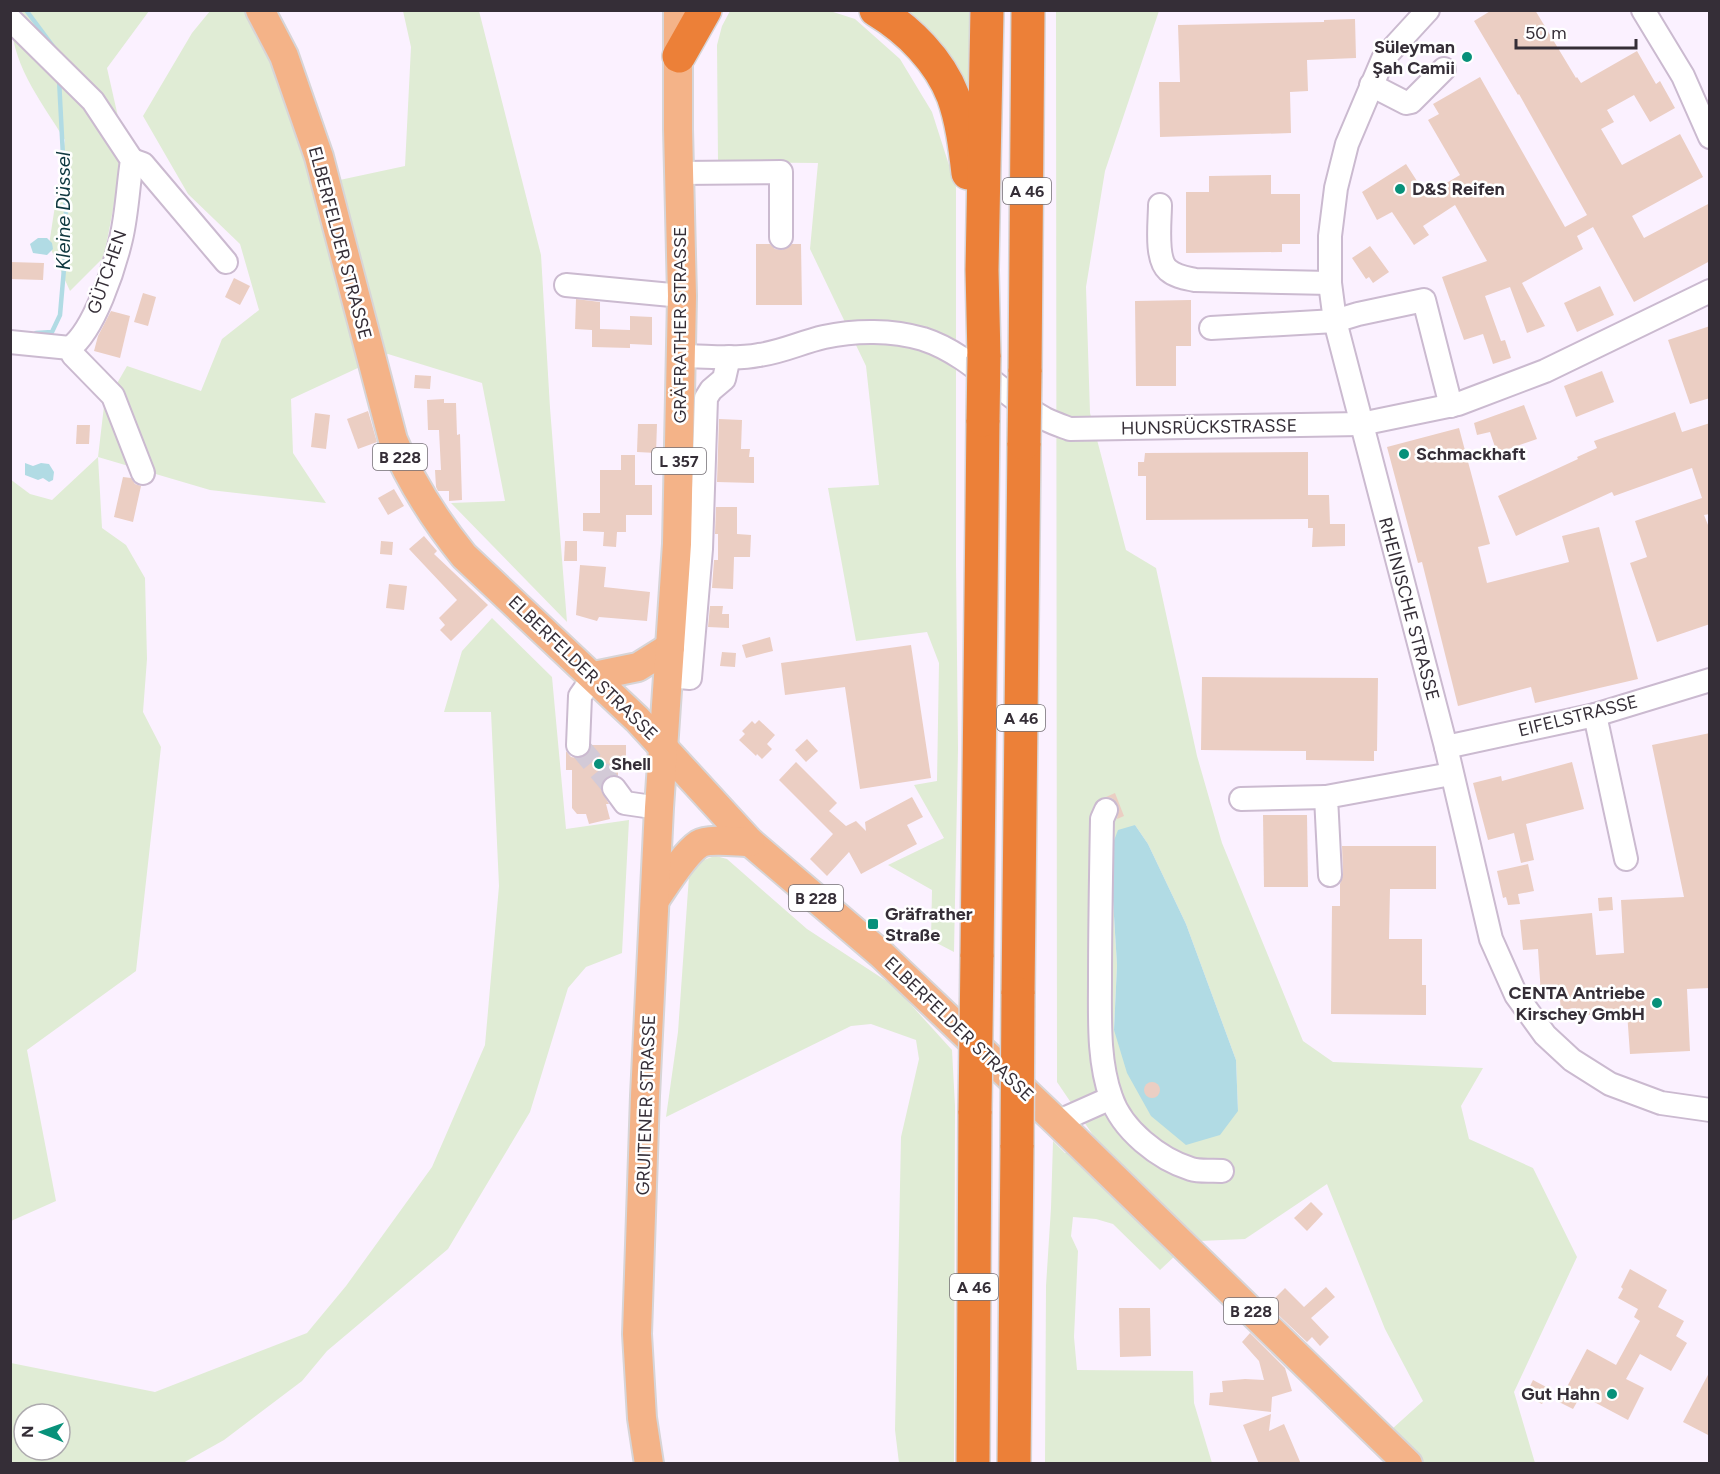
<svg xmlns="http://www.w3.org/2000/svg" width="1720" height="1474" viewBox="0 0 1720 1474" font-family="Figtree,sans-serif">
  <rect width="100%" height="100%" fill="#fbf1ff"/>
  <g fill="#e0ecd5" fill-rule="evenodd">
    <path d="M254 10 321 184 405 166 411 47 403 11H479L541 255 550 408 567 622 451 503 505 501 482 383 388 354 291 399 293 453 326 503 210 490 98 457 102 528 126 545 145 578 147 659 143 712 161 747 136 971 27 1050 56 1201 11 1221 10 479 30 494 52 500 98 457 104 406 127 366 201 391 222 339 259 310 240 244 188 194 143 116 192 33 210 11Z"/>
    <path d="M10 11H149L107 68 123 139 115 199 104 257 70 291 49 245 65 140C38 96 11 65 10 11Z"/>
    <path d="M730 11H830L855 19 900 59 932 112 956 187V564L958 749 954 952 931 940 932 890 888 865 944 838 914 785 937 781 939 663 927 632 856 641 828 488 879 485 866 366 810 249 818 163 718 162 717 45 722 26Z"/>
    <path d="M905 11H970V107Z"/>
    <path d="M1056 11H1159L1105 171 1086 287 1090 413 1126 550 1156 568 1197 756 1222 843 1303 1041 1333 1062 1483 1068 1461 1106 1469 1139 1533 1168 1577 1257 1514 1392 1535 1463H1425L1392 1429 1423 1401 1385 1329 1327 1184 1245 1239 1200 1241 1101 1147 1057 1082ZM1135 825 1148 844 1186 924 1236 1060 1238 1111 1114 1030 1117 965 1110 851Z"/>
    <path d="M492 618 552 677 566 829 629 820 622 953 586 967 568 988 530 1112 448 1249 327 1351 302 1381 224 1440 183 1463H11V1363L155 1392 307 1333 346 1286 432 1167 485 1045 499 886 491 712H444L462 651ZM24 1414H60V1450H24Z"/>
    <path d="M716 856 727 859 807 929 894 986 952 1050 955 1106 954 1463H899L895 1430 901 1137 919 1059 916 1040 871 1024 851 1026 666 1117 678 1032 689 876C697 864 702 859 716 856Z"/>
    <path d="M1053 1141 1065 1153 1073 1152 1178 1253 1160 1270 1113 1224 1096 1219 1073 1217 1071 1236 1078 1251 1074 1337 1077 1370 1193 1371 1194 1403 1212 1463 1045 1464 1046 1286 1051 1208Z"/>
  </g>
  <g fill="#b1dbe4">
    <path d="M38 238H47L52 243 53 249 47 255 33 253 30 244Z"/>
    <path d="M25 463 33 466 41 463 49 464 54 472 53 480 49 482 43 478 38 480 25 475Z"/>
    <path d="M1135 825 1148 844 1186 924 1236 1060 1238 1111 1220 1135 1186 1145 1151 1116 1127 1073 1114 1030 1117 965 1110 851 1118 830Z"/>
  </g>
  <g fill="none" stroke-linecap="round" stroke-linejoin="round">
    <g stroke="#b1dbe4" stroke-width="4.5">
      <path d="M26 10 55 49"/>
      <path d="M36 333 52 332 60 315 67 234 59 79"/>
    </g>
  </g>
  <g fill="#ebcec3">
    <path d="M1492 10H1535L1576 78 1577 77 1581 83 1637 51 1656 84 1660 81 1675 108 1650 122 1634 95 1607 110 1614 122 1601 129 1622 165 1680 134 1703 177 1632 216 1644 238 1710 203V261L1634 302 1593 227 1577 236 1583 249 1522 283 1545 326 1527 333 1510 287 1485 296 1501 341 1505 340 1511 358 1493 364 1483 334 1464 340 1442 277 1487 261 1455 205 1423 226 1429 235 1414 245 1392 212 1377 220 1362 192 1406 164 1426 195 1460 175 1428 120 1439 114 1433 104 1480 77 1565 227 1587 215 1519 94 1518 95 1474 21Z"/>
    <path d="M1355 19 1356 58 1307 60 1308 91 1290 92 1291 133 1160 137 1159 82H1180L1178 25 1324 22V20Z"/>
    <path d="M1271 175V194H1300V244H1282V252L1186 253V192H1209V176Z"/>
    <path d="M756 244H770L775 249 782 250 792 244H801L802 305H756Z"/>
    <path d="M1370 246 1389 272 1373 283 1369 277 1366 279 1352 258Z"/>
    <path d="M10 262 44 263 43 280 10 279Z"/>
    <path d="M234 278 250 286 240 305 225 297Z"/>
    <path d="M1600 286 1614 315 1577 332 1564 303Z"/>
    <path d="M143 293 156 297 148 326 134 322Z"/>
    <path d="M576 299 600 302V329L630 330V316L652 317V345L630 344V348L592 347V330L575 329Z"/>
    <path d="M1191 300V346H1176V386H1136L1135 301Z"/>
    <path d="M111 311 130 316 120 358 94 351 98 336Z"/>
    <path d="M1710 326V398L1690 404 1668 340Z"/>
    <path d="M1602 371 1614 402 1576 417 1564 386Z"/>
    <path d="M415 375 431 376 430 389 414 388Z"/>
    <path d="M444 399V403H456L457 435 460 434 462 500 449 501V491H438L436 487 435 470H441L439 430H428L427 400Z"/>
    <path d="M1524 405 1537 439 1497 453 1490 432 1477 435 1474 423Z"/>
    <path d="M368 411 377 442 358 449 347 419Z"/>
    <path d="M1675 412 1682 432 1710 423V514L1704 515 1710 530V624L1657 642 1630 563 1647 557 1635 521 1702 498 1692 468 1614 496 1612 492 1516 536 1498 496 1578 459 1577 457 1597 448 1594 441Z"/>
    <path d="M315 413 330 415 326 449 311 447Z"/>
    <path d="M719 419 742 420 741 449H750L749 457H754V483L717 482Z"/>
    <path d="M638 424H657L656 453 637 452Z"/>
    <path d="M77 425H90L89 444H76Z"/>
    <path d="M1459 428 1490 544 1478 547 1487 583 1569 562 1562 536 1599 527 1638 679 1535 703 1531 687 1458 706 1422 562 1418 563 1387 447Z"/>
    <path d="M1308 452V495H1329L1330 524H1345V546L1312 547 1313 528H1308V519L1146 520V476H1138V462H1144L1145 453Z"/>
    <path d="M621 455H635V485H652V515H626V532H617L616 547 603 546 604 532 583 531V513H600V470H621Z"/>
    <path d="M123 477 131 478 135 484 141 486 133 522 114 517Z"/>
    <path d="M394 489 404 506 388 515 378 498Z"/>
    <path d="M716 507H737V534L751 535 750 557H734L733 589 712 588 714 560H718V534H715Z"/>
    <path d="M424 536 437 551 434 554 488 605 451 641 440 630 445 625 439 618 457 600 409 549Z"/>
    <path d="M381 541 393 542 392 555 380 554Z"/>
    <path d="M565 541H577V561H564Z"/>
    <path d="M580 565 606 567 604 587 650 592 647 621 599 617 597 621 576 615Z"/>
    <path d="M389 584 407 586 404 610 386 608Z"/>
    <path d="M710 606H723L722 614H729V628L708 627Z"/>
    <path d="M770 637 773 651 746 658 742 645Z"/>
    <path d="M911 645 931 778 860 789 845 687 785 695 781 663Z"/>
    <path d="M722 652 736 653 735 667 720 666Z"/>
    <path d="M1202 677 1378 678 1377 751H1374V761L1306 760V751L1201 750Z"/>
    <path d="M759 720 775 735 767 744 772 749 762 759 757 754 756 756 739 740 745 734 742 731 752 721 755 724Z"/>
    <path d="M1710 733V988L1687 989 1690 1051 1630 1054 1627 1012 1577 1016 1576 1008 1561 1010 1560 1000 1550 1001V995H1541L1538 949 1523 950 1520 920 1592 913 1596 955 1624 953 1621 900 1684 897 1652 745Z"/>
    <path d="M807 739 818 751 806 762 795 750Z"/>
    <path d="M591 745H626V771H618V775L607 777 601 783V790L609 804H606L610 819 589 824 586 814H577L572 808V770H566V751L571 757 577 758 584 757 589 753Z"/>
    <path d="M796 762 837 803 829 811 846 826 856 821 866 831 865 822 912 797 923 817 907 825 917 844 861 874 849 852 827 876 810 859 833 834 779 780Z"/>
    <path d="M1572 762 1584 809 1526 824 1534 860 1521 863 1514 833 1488 840 1473 783 1501 776 1502 781Z"/>
    <path d="M1115 793 1124 816 1117 819 1119 809 1117 803 1112 798 1106 797Z"/>
    <path d="M1263 815H1307L1308 887H1264Z"/>
    <path d="M1342 846H1436V889H1390L1389 939H1422V985H1426V1015L1331 1014 1332 906H1340V884L1343 874Z"/>
    <path d="M1528 864 1534 891 1518 894 1520 904 1508 905 1506 897 1503 898 1497 871Z"/>
    <path d="M1612 897 1613 910 1599 911 1598 898Z"/>
    <circle cx="1152" cy="1090" r="8"/>
    <path d="M1311 1202 1323 1214 1307 1231 1294 1218Z"/>
    <path d="M1630 1269 1667 1290 1658 1307 1684 1321 1676 1336 1687 1343 1671 1371 1640 1354 1626 1379 1644 1388 1628 1420 1581 1395 1573 1409 1559 1402 1587 1349 1616 1365 1640 1321 1634 1317 1638 1309 1618 1298 1623 1289 1621 1287Z"/>
    <path d="M1326 1287 1335 1297 1311 1318 1329 1337 1320 1346 1312 1337 1307 1342 1268 1305 1285 1288 1304 1307Z"/>
    <path d="M1119 1308H1150L1151 1356 1120 1357Z"/>
    <path d="M1250 1333 1285 1368 1292 1391 1272 1397 1271 1412 1209 1405 1210 1393 1223 1392 1222 1381 1245 1379 1264 1380 1259 1361 1242 1342Z"/>
    <path d="M1710 1371V1436L1683 1422Z"/>
    <path d="M1533 1380 1550 1389 1542 1404 1525 1396Z"/>
    <path d="M1271 1414 1269 1431 1284 1424 1301 1464H1259L1243 1425Z"/>
  </g>
  <g fill="none" stroke-linecap="round" stroke-linejoin="round">
    <path stroke="#d3cad7" stroke-width="22" stroke-dasharray="22 11" stroke-linecap="butt" d="M578 745 614 788"/>
    <defs>
      <g id="minor">
        <path d="M1428 10 1383 59 1347 144 1336 188 1330 236V283L1335 321 1446 747 1491 939 1516 995 1545 1035 1572 1060 1610 1084 1661 1103 1710 1110"/>
        <path d="M1643 10 1683 76 1710 137"/>
        <path d="M10 19 93 101 132 160C128 186 127 214 121 239 114 269 94 330 70 348L10 342"/>
        <path d="M1371 85 1406 103 1411 102 1444 69"/>
        <path d="M132 160 143 164 226 262"/>
        <path d="M680 173 781 172V237"/>
        <path d="M1160 205C1160 221 1155 259 1168 270 1176 277 1186 278 1195 280L1330 283"/>
        <path d="M566 285 682 296"/>
        <path d="M1211 328 1335 321 1358 314 1424 300 1451 406"/>
        <path d="M70 348 73 355 113 396 143 473"/>
        <path d="M682 356C707 356 734 360 759 355 782 352 802 342 824 337 856 330 892 330 923 339 970 354 1003 396 1045 419 1053 423 1062 426 1070 429L1361 424 1458 404 1545 371 1710 291"/>
        <path d="M669 676 690 678 701 549 706 398 711 390 724 379 729 357"/>
        <path d="M1595 715 1626 859"/>
        <path d="M578 745 580 696 594 676"/>
        <path d="M1446 747 1595 715 1710 680"/>
        <path d="M614 788 625 803 659 808"/>
        <path d="M1241 799 1326 797"/>
        <path d="M1106 810 1102 819C1101 873 1100 926 1100 979 1100 1018 1098 1061 1111 1097 1122 1130 1159 1159 1191 1169 1200 1172 1212 1170 1222 1171"/>
        <path d="M1330 875 1326 797 1451 774"/>
        <path d="M1057 1122 1111 1098"/>
      </g>
      <g id="major">
        <path d="M260 10 284 56 319 157 393 440C411 483 435 520 464 556L637 719 750 842 881 954 1057 1122 1408 1464"/>
        <path d="M594 676 638 667 670 647"/>
        <path d="M655 900C666 884 684 854 699 844 709 838 738 842 750 842"/>
        <path d="M649 1464 642 1418 637 1334 645 1096 659 808 677 544 682 296 678 129V10"/>
      </g>
      <g id="highway">
        <path d="M876 10C909 30 939 60 953 96 962 121 965 147 968 173"/>
        <path d="M679 56 705 10"/>
        <path d="M984 357 982 270 987 10"/>
        <path d="M1025 372 1028 10"/>
        <path d="M977 957 983 420"/>
        <path d="M1018 994 1024 443"/>
        <path d="M973 1464 975 1111"/>
        <path d="M1014 1464 1017 1145"/>
      </g>
    </defs>
    <use href="#minor" stroke="#cbbad0" stroke-width="26"/>
    <use href="#major" stroke="#d7d5d7" stroke-width="32"/>
    <use href="#highway" stroke="#d7d5d7" stroke-width="36"/>
    <use href="#minor" stroke="#fff" stroke-width="22"/>
    <use href="#major" stroke="#f4b388" stroke-width="28"/>
    <use href="#highway" stroke="#ec8038" stroke-width="33"/>
    <defs>
      <g id="highway-bridge">
        <path d="M983 420 984 357"/>
        <path d="M1024 443 1025 372"/>
        <path d="M975 1111 977 957"/>
        <path d="M1017 1145 1018 994"/>
      </g>
    </defs>
    <use href="#highway-bridge" stroke="#d7d5d7" stroke-width="36" stroke-linecap="butt"/>
    <use href="#highway-bridge" stroke="#ec8038" stroke-width="33"/>
  </g>
  <g fill="#08917a" stroke="#fff" stroke-width="2">
    <circle cx="1467" cy="57" r="6"/>
    <circle cx="1400" cy="189" r="6"/>
    <circle cx="1404" cy="454" r="6"/>
    <circle cx="599" cy="764" r="6"/>
    <rect x="867" y="918" width="12" height="12" rx="3"/>
    <circle cx="1657" cy="1003" r="6"/>
    <circle cx="1612" cy="1394" r="6"/>
  </g>
  <g text-anchor="middle" stroke-width="5" stroke-linejoin="round" paint-order="stroke">
    <g fill="#fff" stroke="#726d73" stroke-width="1.5">
      <rect x="1003" y="178" width="48" height="26" rx="4.5"/>
      <rect x="373" y="444" width="54" height="26" rx="4.5"/>
      <rect x="652" y="448" width="54" height="26" rx="4.5"/>
      <rect x="997" y="705" width="48" height="26" rx="4.5"/>
      <rect x="789" y="885" width="54" height="26" rx="4.5"/>
      <rect x="950" y="1274" width="48" height="26" rx="4.5"/>
      <rect x="1224" y="1298" width="54" height="26" rx="4.5"/>
    </g>
    <g font-size="16" font-weight="bold" fill="#352e37">
      <text x="1027" y="197">A 46</text>
      <text x="400" y="463">B 228</text>
      <text x="679" y="467">L 357</text>
      <text x="1021" y="724">A 46</text>
      <text x="816" y="904">B 228</text>
      <text x="974" y="1293">A 46</text>
      <text x="1251" y="1317">B 228</text>
    </g>
    <g font-size="18" font-weight="bold" fill="#352e37" stroke="#fff" text-anchor="start">
      <text x="1455" y="53" text-anchor="end">Süleyman<tspan x="1455" dy="21">Şah Camii</tspan></text>
      <text x="1412" y="195">D&amp;S Reifen</text>
      <text x="1416" y="460">Schmackhaft</text>
      <text x="611" y="770">Shell</text>
      <text x="885" y="920">Gräfrather<tspan x="885" dy="21">Straße</tspan></text>
      <text x="1645" y="999" text-anchor="end">CENTA Antriebe<tspan x="1645" dy="21">Kirschey GmbH</tspan></text>
      <text x="1600" y="1400" text-anchor="end">Gut Hahn</text>
    </g>
    <g font-size="18" fill="#352e37" stroke="#fff">
      <text transform="translate(340 243) rotate(75)" y="6">ELBERFELDER STRASSE</text>
      <text transform="translate(107 272) rotate(-71)" y="6">GÜTCHEN</text>
      <text transform="translate(680 325) rotate(-90)" y="6">GRÄFRATHER STRASSE</text>
      <text transform="translate(1209 427) rotate(-1)" y="6">HUNSRÜCKSTRASSE</text>
      <text transform="translate(1409 609) rotate(75)" y="6">RHEINISCHE STRASSE</text>
      <text transform="translate(583 668) rotate(44)" y="6">ELBERFELDER STRASSE</text>
      <text transform="translate(1578 716) rotate(-14)" y="6">EIFELSTRASSE</text>
      <text transform="translate(959 1029) rotate(44)" y="6">ELBERFELDER STRASSE</text>
      <text transform="translate(646 1105) rotate(-88)" y="6">GRUITENER STRASSE</text>
    </g>
    <g font-size="20" font-style="italic" fill="#0f383f" stroke="#fff">
      <text transform="translate(63 211) rotate(-90)" y="7">Kleine Düssel</text>
    </g>
  </g>
  <rect width="1720" height="1474" fill="none" stroke="#352e37" stroke-width="24"/>
  <g transform="translate(42 1432) rotate(271)"><circle r="28" fill="#ffffff" stroke="#aeabaf" stroke-width="1.5"/>
  <path d="M0-4.5L10 22L0 15L-10 22Z" fill="#08917a"/>
  <text y="-9" font-size="16" font-weight="bold" text-anchor="middle" fill="#352e37">N</text>
  </g>
  <path d="M1516 39v9h120v-9" fill="none" stroke="#352e37" stroke-width="3"/>
  <text x="1525" y="39" font-size="18" fill="#352e37" stroke="#ffffff" stroke-width="4.5" paint-order="stroke">50 m</text>
</svg>
